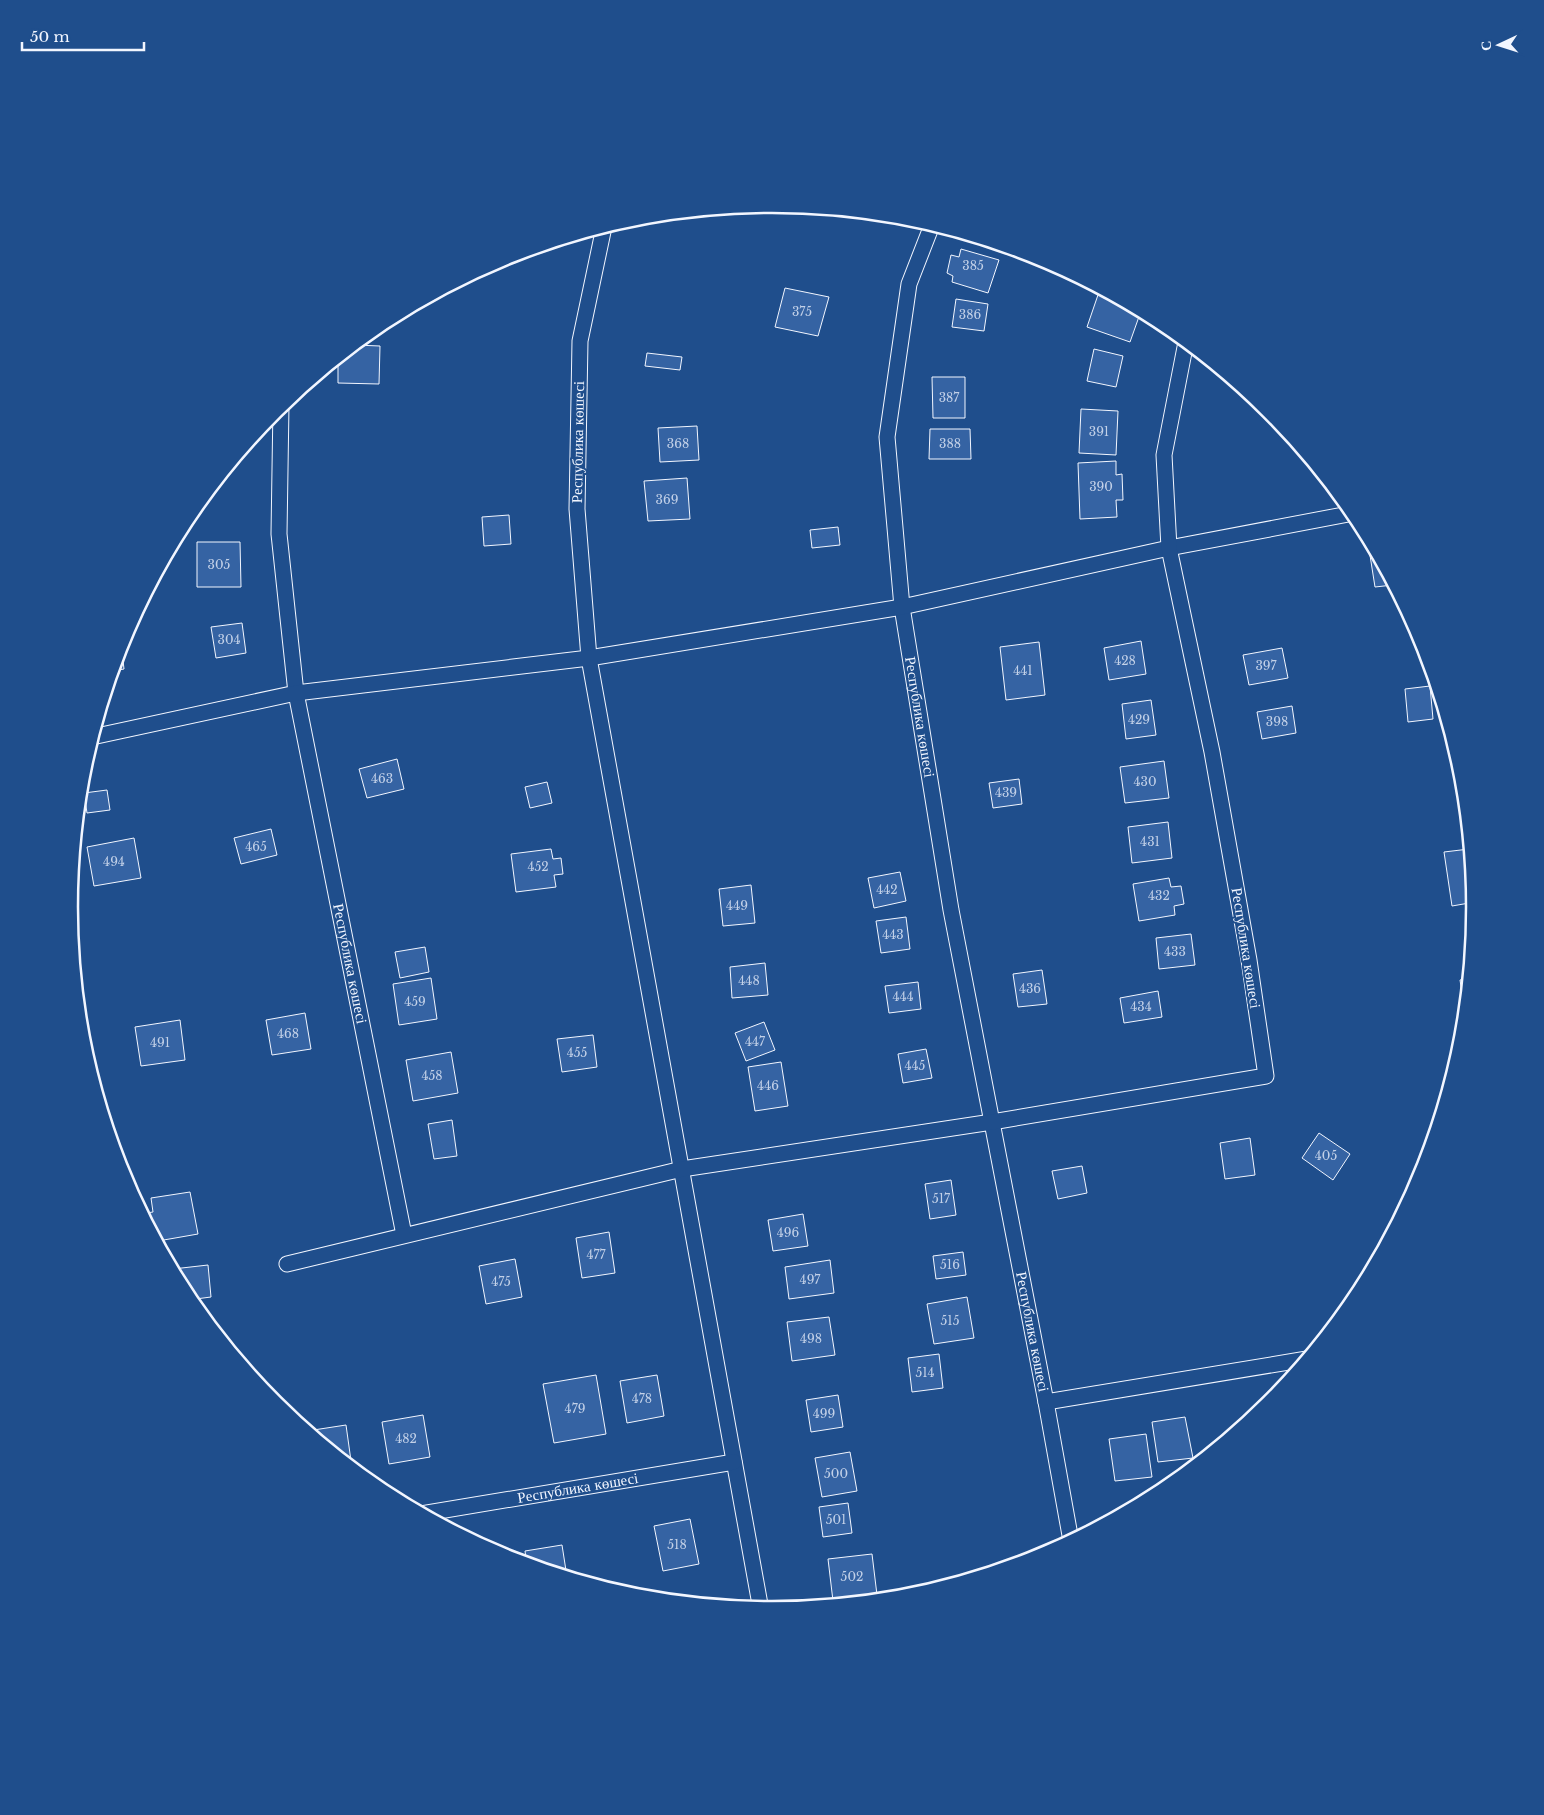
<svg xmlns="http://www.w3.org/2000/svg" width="1544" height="1815" viewBox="0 0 1544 1815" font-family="'Libre Baskerville',serif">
  <rect width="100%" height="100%" fill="#1f4e8c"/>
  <g fill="#3563a3" stroke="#f2f6ff">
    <path d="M961 249 999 260 988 293 952 282 953 276 947 273 951 255 959 257Z"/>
    <path d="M785 288 829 297 818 336 775 327Z"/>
    <path d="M1100 289 1141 311 1130 342 1087 327Z"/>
    <path d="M956 299 988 304 984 331 952 327Z"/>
    <path d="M355 345 380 346 379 384 338 383V358Z"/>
    <path d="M1094 349 1123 356 1116 387 1087 381Z"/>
    <path d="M647 353 682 357 680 370 645 366Z"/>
    <path d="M932 377H965V418H933Z"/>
    <path d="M1081 409 1118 411 1116 455 1079 453Z"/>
    <path d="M697 426 699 460 660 462 658 428Z"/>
    <path d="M930 429H970L971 459H929Z"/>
    <path d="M1116 461V475L1122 474 1123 500H1116L1117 517 1080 519 1078 463Z"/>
    <path d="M687 478 690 519 648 521 644 481Z"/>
    <path d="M509 515 511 544 484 546 482 517Z"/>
    <path d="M838 527 840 545 812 548 810 530Z"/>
    <path d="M197 542H240L241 587H197Z"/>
    <path d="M1369 549H1374L1393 585 1375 587Z"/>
    <path d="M242 623 246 653 216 658 211 627Z"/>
    <path d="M1141 641 1146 674 1109 680 1104 648Z"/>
    <path d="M1039 642 1045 695 1006 700 1000 647Z"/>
    <path d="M121 644 124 669 113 671Z"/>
    <path d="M1282 648 1288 678 1249 685 1243 655Z"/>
    <path d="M1430 686 1433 719 1408 722 1405 689Z"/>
    <path d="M1151 700 1156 735 1126 739 1122 704Z"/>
    <path d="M1292 706 1296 733 1262 739 1257 712Z"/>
    <path d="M397 759 404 789 367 798 359 769Z"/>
    <path d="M1164 761 1169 798 1125 803 1120 767Z"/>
    <path d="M1019 779 1022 804 993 808 989 783Z"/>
    <path d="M547 782 552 803 530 808 525 787Z"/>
    <path d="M107 790 110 810 87 813 84 793Z"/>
    <path d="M1168 822 1172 858 1132 863 1128 827Z"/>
    <path d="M271 829 277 855 241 864 234 838Z"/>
    <path d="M134 838 141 878 94 886 87 847Z"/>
    <path d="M551 849 553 859 561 858 563 874 554 875 556 887 516 892 511 854Z"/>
    <path d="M1469 849 1475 902 1452 906 1444 852Z"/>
    <path d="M900 872 906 901 874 908 868 878Z"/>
    <path d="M1169 878 1171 887 1181 886 1184 904 1174 906 1175 915 1139 921 1133 884Z"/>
    <path d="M751 885 755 923 723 926 719 889Z"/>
    <path d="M906 917 910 949 881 953 876 921Z"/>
    <path d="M1191 934 1195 965 1159 969 1156 938Z"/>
    <path d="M425 947 429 972 400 978 395 952Z"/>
    <path d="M765 963 768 995 732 998 730 967Z"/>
    <path d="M1042 970 1047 1004 1018 1007 1013 974Z"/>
    <path d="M431 978 437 1019 399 1025 393 984Z"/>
    <path d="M1468 978 1466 1006H1464L1460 980Z"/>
    <path d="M918 982 921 1009 889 1013 885 986Z"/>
    <path d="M1158 991 1162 1017 1124 1023 1120 998Z"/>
    <path d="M305 1013 311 1049 272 1055 266 1020Z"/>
    <path d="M180 1020 185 1060 141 1066 135 1027Z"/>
    <path d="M764 1022 775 1050 746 1061 735 1033Z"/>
    <path d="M593 1035 597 1067 562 1072 557 1039Z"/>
    <path d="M926 1049 932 1078 903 1083 898 1054Z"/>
    <path d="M451 1052 458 1093 413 1101 406 1060Z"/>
    <path d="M781 1062 788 1106 755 1111 748 1067Z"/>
    <path d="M452 1120 457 1156 434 1159 428 1124Z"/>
    <path d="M1319 1133 1350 1154 1333 1180 1302 1158Z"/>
    <path d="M1250 1138 1255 1175 1225 1179 1220 1143Z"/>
    <path d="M1082 1166 1087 1193 1058 1199 1052 1171Z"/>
    <path d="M951 1180 956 1215 930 1219 925 1184Z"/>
    <path d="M190 1192 198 1234 158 1241 156 1232H152L147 1224 146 1213 153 1212 151 1198Z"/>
    <path d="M803 1214 808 1246 773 1251 768 1220Z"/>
    <path d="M609 1232 615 1273 582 1278 576 1238Z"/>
    <path d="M963 1252 966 1275 936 1279 933 1256Z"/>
    <path d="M515 1259 522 1297 486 1304 479 1266Z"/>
    <path d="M830 1260 834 1293 789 1299 785 1267Z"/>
    <path d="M208 1265 211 1297 188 1300 173 1269Z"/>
    <path d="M967 1297 974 1338 934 1344 927 1304Z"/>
    <path d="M829 1317 835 1355 792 1361 787 1322Z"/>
    <path d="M939 1354 943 1388 912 1392 908 1358Z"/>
    <path d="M596 1375 606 1434 554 1443 543 1384Z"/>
    <path d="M657 1375 664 1416 627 1423 620 1381Z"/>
    <path d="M838 1395 843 1427 811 1432 806 1400Z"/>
    <path d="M423 1415 430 1457 389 1464 382 1422Z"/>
    <path d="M1185 1417 1193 1458 1158 1462 1152 1422Z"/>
    <path d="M346 1425 352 1468 307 1431Z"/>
    <path d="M1146 1434 1152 1477 1115 1481 1109 1439Z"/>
    <path d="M850 1452 857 1491 822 1497 815 1458Z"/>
    <path d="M848 1503 852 1533 823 1537 819 1507Z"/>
    <path d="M690 1519 699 1564 663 1571 654 1526Z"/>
    <path d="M562 1545 567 1577 527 1565 525 1551Z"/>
    <path d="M872 1554 877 1595 833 1601 828 1559Z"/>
  </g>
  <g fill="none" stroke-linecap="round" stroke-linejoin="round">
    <defs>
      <g id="street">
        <path id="s1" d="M932 225 909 284 887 437 902 607 951 910 1046 1402 1071 1541"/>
        <path d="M604 227 580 341 577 509 589 658 761 1610"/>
        <path id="s2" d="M281 405 279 534 296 693 404 1235"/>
        <path d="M92 737 296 693 589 658 902 607 1169 548 1354 513"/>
        <path d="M287 1264 682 1169 992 1122 1266 1076 1249 960 1212 752 1169 548 1164 455 1186 342"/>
        <path d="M1046 1402 1307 1359"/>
        <path id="s3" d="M421 1514 734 1462"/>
      </g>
    </defs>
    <use href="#street" stroke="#f2f6ff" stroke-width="17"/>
    <use href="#street" stroke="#1f4e8c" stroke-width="15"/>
  </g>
  <g text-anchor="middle" stroke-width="4" stroke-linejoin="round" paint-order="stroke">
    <g font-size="12" fill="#c3d1e8">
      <text x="973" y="270">385</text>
      <text x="802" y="316">375</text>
      <text x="970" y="319">386</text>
      <text x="949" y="402">387</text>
      <text x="1099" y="436">391</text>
      <text x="678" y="448">368</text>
      <text x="950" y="448">388</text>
      <text x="1101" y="491">390</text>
      <text x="667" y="504">369</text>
      <text x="219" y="569">305</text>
      <text x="229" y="644">304</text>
      <text x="1125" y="665">428</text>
      <text x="1266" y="670">397</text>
      <text x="1023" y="675">441</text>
      <text x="1139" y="724">429</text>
      <text x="1277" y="726">398</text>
      <text x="382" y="783">463</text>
      <text x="1145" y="786">430</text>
      <text x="1006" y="797">439</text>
      <text x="1150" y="846">431</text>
      <text x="256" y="851">465</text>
      <text x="114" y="866">494</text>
      <text x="538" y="871">452</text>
      <text x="887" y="894">442</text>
      <text x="1159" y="900">432</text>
      <text x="737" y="910">449</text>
      <text x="893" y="939">443</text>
      <text x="1175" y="956">433</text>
      <text x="749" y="985">448</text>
      <text x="1030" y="993">436</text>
      <text x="903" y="1001">444</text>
      <text x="415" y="1006">459</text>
      <text x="1141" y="1011">434</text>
      <text x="288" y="1038">468</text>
      <text x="755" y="1046">447</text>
      <text x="160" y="1047">491</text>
      <text x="577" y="1057">455</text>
      <text x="915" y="1070">445</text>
      <text x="432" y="1080">458</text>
      <text x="768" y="1090">446</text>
      <text x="1326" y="1160">405</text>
      <text x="941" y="1203">517</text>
      <text x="788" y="1237">496</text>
      <text x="596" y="1259">477</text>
      <text x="950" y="1269">516</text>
      <text x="810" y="1284">497</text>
      <text x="501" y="1286">475</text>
      <text x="950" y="1325">515</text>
      <text x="811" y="1343">498</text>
      <text x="925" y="1377">514</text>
      <text x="642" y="1403">478</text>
      <text x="575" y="1413">479</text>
      <text x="824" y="1418">499</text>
      <text x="406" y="1443">482</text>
      <text x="836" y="1478">500</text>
      <text x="836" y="1524">501</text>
      <text x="677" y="1549">518</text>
      <text x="852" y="1581">502</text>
    </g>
    <g font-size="15" fill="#f2f6ff" stroke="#1f4e8c">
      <text transform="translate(578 442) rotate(-89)" y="5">Республика көшесі</text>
      <text dy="5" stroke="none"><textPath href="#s1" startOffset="500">Республика көшесі</textPath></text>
      <text transform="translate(1246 948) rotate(81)" y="5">Республика көшесі</text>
      <text dy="5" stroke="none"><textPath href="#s2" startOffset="565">Республика көшесі</textPath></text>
      <text dy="5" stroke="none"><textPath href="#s1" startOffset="1125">Республика көшесі</textPath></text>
      <text dy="5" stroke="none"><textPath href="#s3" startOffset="159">Республика көшесі</textPath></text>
    </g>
  </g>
  <path d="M0 0H1544V1815H0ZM78 907a694 694 0 1 1 1388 0a694 694 0 1 1-1388 0Z" fill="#1f4e8c" fill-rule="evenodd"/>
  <path fill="none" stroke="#f2f6ff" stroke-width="2.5" d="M78 907a694 694 0 1 1 1388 0a694 694 0 1 1-1388 0Z"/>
  <g transform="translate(1499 45) rotate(266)" stroke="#1f4e8c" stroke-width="4" paint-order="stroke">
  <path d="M0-4L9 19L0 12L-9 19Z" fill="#f2f6ff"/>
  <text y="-8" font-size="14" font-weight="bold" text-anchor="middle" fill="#f2f6ff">С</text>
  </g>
  <path d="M22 42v8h122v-8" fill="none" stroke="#f2f6ff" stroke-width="2.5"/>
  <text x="30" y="42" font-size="15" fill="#f2f6ff" stroke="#1f4e8c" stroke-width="4" paint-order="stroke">50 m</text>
</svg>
